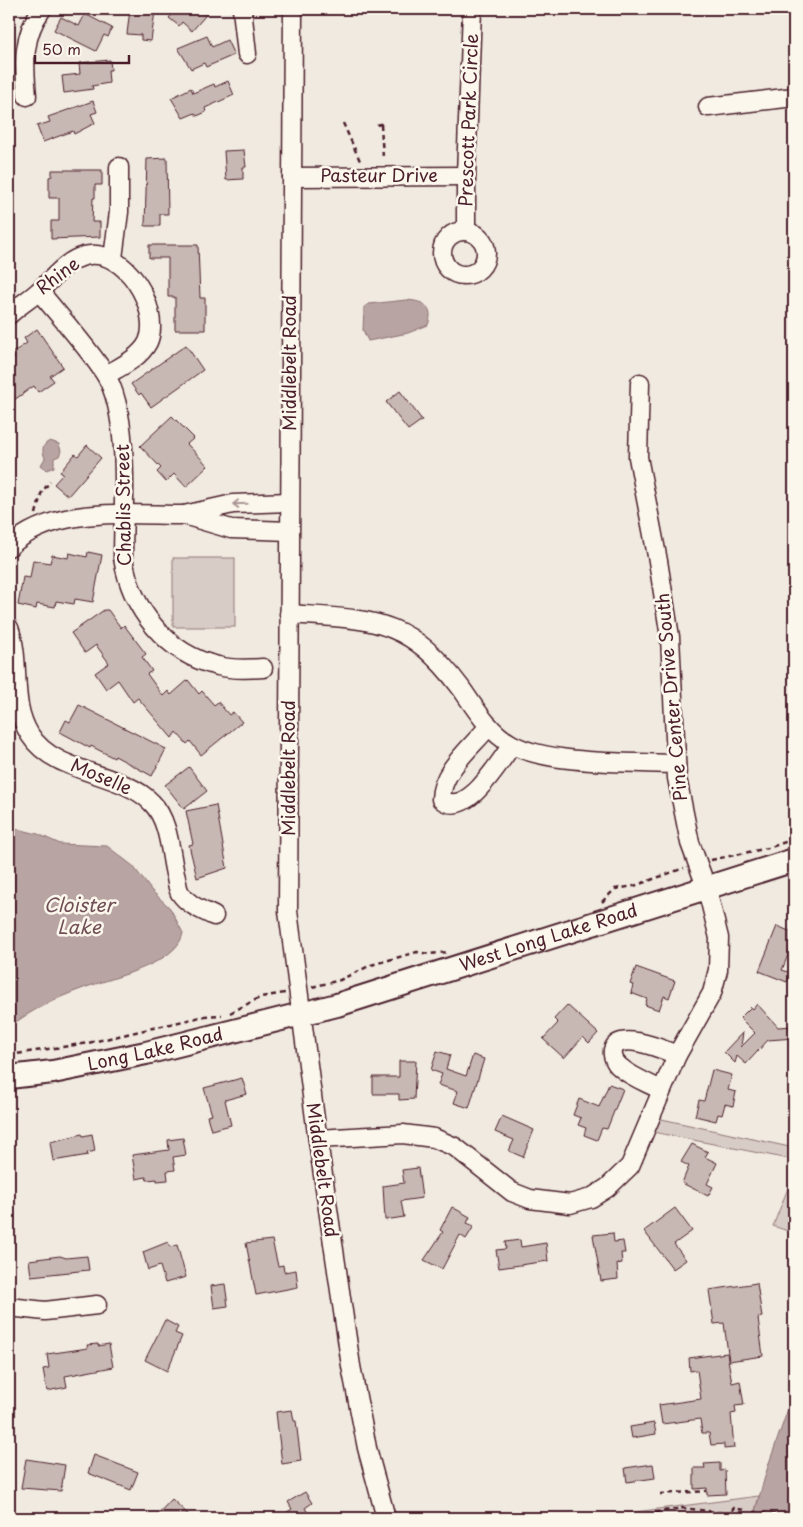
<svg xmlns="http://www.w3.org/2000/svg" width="803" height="1527" viewBox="0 0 803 1527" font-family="'Playpen Sans',sans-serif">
  <rect width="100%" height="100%" fill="#f0eae0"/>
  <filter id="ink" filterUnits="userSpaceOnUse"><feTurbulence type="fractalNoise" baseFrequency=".02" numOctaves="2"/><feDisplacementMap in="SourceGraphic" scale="10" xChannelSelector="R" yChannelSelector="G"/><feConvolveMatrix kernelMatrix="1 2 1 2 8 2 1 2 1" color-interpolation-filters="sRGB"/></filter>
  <g filter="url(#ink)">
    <g fill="#d8ccc6" stroke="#917678">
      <rect x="173" y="558" width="62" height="69"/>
      <path d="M657 1118 794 1148V1160L653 1132Z"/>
      <path d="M794 1173V1233L773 1226Z"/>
      <path d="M759 1496 753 1518H703L682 1515 657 1518H604V1516Z"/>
    </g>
    <g fill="#b8a4a2" stroke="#8c6f72">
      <path d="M406 300C423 301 435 306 428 325L408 333 368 341 363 330 364 307 369 304Z"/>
      <path d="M50 441 59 444 61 451 59 456 54 458V467L47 470 41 465 45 458C42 451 41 445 50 441Z"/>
      <path d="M9 827 38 834 60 844 107 846 133 866 151 890 170 908 183 933C178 965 106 979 81 989 56 998 30 1011 9 1027Z"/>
      <path d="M794 1392V1518H753L769 1463Z"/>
    </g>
    <g fill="#c8b8b3" stroke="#4a1f2b">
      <path d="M130 9 155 11 151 41 141 40V35L127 34Z"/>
      <path d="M176 9H211L192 31 182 22 179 26 169 18Z"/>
      <path d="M85 14 112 28 108 37 104 35 96 51 54 30 61 17 79 26Z"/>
      <path d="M207 36 212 47 227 40 234 55 206 67 204 63 191 69 178 48Z"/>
      <path d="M110 60 111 70H108L109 83 92 86 93 89 64 93 62 76 80 74 79 63Z"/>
      <path d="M228 81 234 95 205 108 206 112 197 116 195 113 183 118 171 98 191 88 193 93 214 84 215 87Z"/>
      <path d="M93 101 97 112 91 114 95 123 74 134 73 131 43 142 37 126 50 122 48 117Z"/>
      <path d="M244 150 246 167H243V179L226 180 224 151Z"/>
      <path d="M167 158 168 214H160V226H145L147 159Z"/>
      <path d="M52 170H102V185H95V198H93L92 222H100V237L51 239V221H59V198H49V177L52 176Z"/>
      <path d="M149 245H198L200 298H205V330H175V297H168V258H149Z"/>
      <path d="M37 329 63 367 50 376 54 381 38 392 34 386 14 400 9 393V378L13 376 9 370V363L15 358 12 353 27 343 24 338Z"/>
      <path d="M186 345 203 370 151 407 141 393 139 395 131 384Z"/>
      <path d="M400 391 422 420 408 430 386 402Z"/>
      <path d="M172 416 194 438 187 444 208 466 186 487 174 474 166 482 157 472 161 468 140 446Z"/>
      <path d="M87 445 101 458 68 496 54 484 63 474 60 472 75 454 78 456Z"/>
      <path d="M88 552 102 555 93 602 75 599 74 604 56 601 55 607 37 604 36 609 18 605 23 577 30 578 33 560 50 563 52 555 68 558 69 553 87 557Z"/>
      <path d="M104 610H108L121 628 124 625 146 654 142 657 152 671 147 674 163 696 168 691 171 695 188 680 199 694 202 691 214 705 218 702 229 715 233 712 242 722 201 755 190 741 187 744 176 732 172 738 138 698 133 702 118 680 106 689 95 673 109 663 96 645 85 653 71 633Z"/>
      <path d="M79 705 166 749 152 776 115 756 114 758 91 746 90 748 60 732 66 720 70 722Z"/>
      <path d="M189 767 207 791 184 809 165 785Z"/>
      <path d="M216 805 227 868 197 878 189 845 193 844 186 811Z"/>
      <path d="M777 926 794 933V940L782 970 791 973 787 982 759 971Z"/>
      <path d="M636 967 675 981 669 998 664 996 659 1010 645 1005 647 999 631 993 633 985 630 984Z"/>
      <path d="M757 1004 778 1027 794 1026V1038L768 1040 746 1064 737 1056 735 1063 724 1052 743 1032 741 1047 755 1033 740 1018 751 1007 753 1009Z"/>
      <path d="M567 1005 598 1033 589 1043 583 1037 564 1058 543 1039 558 1023 554 1019Z"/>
      <path d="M437 1051 450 1055 446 1069 466 1076 473 1055 484 1059 469 1108 454 1103 458 1091 438 1085 442 1074 431 1070Z"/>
      <path d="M399 1061H416L414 1099 399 1100V1094H373V1077H399Z"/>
      <path d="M712 1070 732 1075 728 1090 736 1092 733 1106 725 1104 722 1115 718 1114 716 1121 695 1116 699 1100 704 1101Z"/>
      <path d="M242 1078 247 1094 225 1100 231 1125 211 1130 207 1116 212 1115 204 1088Z"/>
      <path d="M609 1084 623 1089 607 1129 602 1128 597 1140 584 1135 586 1128 578 1125 581 1118 573 1115 579 1099 599 1107Z"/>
      <path d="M502 1116 534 1130 523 1157 509 1151 514 1140 495 1132Z"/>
      <path d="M82 1134 83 1136 92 1134 95 1151 87 1153 88 1155 53 1161 50 1142Z"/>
      <path d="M183 1138 186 1155 173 1157 175 1170 167 1171 168 1180 157 1181V1179L147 1180 146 1177 136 1179 132 1155 169 1150 168 1140Z"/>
      <path d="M692 1144 708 1152 705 1157 717 1163 707 1184 713 1187 708 1196 682 1183 689 1166 681 1162Z"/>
      <path d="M418 1168 422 1198 401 1201 404 1217 385 1220 383 1186 404 1183 402 1170Z"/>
      <path d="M452 1207 470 1217 467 1223 474 1226 466 1239 460 1235 442 1269 424 1260 443 1232 440 1230Z"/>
      <path d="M675 1208 692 1231 674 1244 686 1260 673 1269 644 1231Z"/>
      <path d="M613 1233 614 1242 623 1241 625 1253H621L622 1263 617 1264 618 1279 601 1281 593 1235Z"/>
      <path d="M272 1240 278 1266 283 1265 284 1272 296 1270 298 1287 256 1295 246 1243Z"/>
      <path d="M520 1240 521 1247 546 1243 548 1261 499 1268 496 1250 506 1249 505 1242Z"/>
      <path d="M168 1242 170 1247 177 1245 186 1277 165 1283 160 1266 148 1270 143 1252Z"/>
      <path d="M60 1256 66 1258 87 1256 89 1270 31 1276 29 1260Z"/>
      <path d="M757 1283 762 1317 758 1318 763 1356 729 1361 724 1323 714 1324 709 1290Z"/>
      <path d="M225 1284 228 1306 214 1308 211 1286Z"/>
      <path d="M165 1320 178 1327 175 1333 182 1336 167 1371 145 1360Z"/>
      <path d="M98 1344V1346L109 1344 113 1367 65 1376 67 1387 47 1391 43 1369 49 1368 47 1354 88 1348 87 1345Z"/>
      <path d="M727 1353 732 1383 740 1381 744 1405 735 1406 736 1413 731 1414 734 1448 724 1449V1444L711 1445 709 1433H702L700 1419 662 1424 659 1405 701 1399 697 1370 690 1371 689 1358Z"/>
      <path d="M292 1410 294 1421H296L301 1461 282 1464 276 1412Z"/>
      <path d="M654 1423 656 1434 632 1438 630 1427Z"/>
      <path d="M94 1455 138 1472 131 1490 88 1473Z"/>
      <path d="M26 1459 65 1465 61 1491 21 1488Z"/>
      <path d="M720 1463V1471L725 1470 726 1494 707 1495V1488L694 1489V1468H705L704 1464Z"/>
      <path d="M653 1464 655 1478 627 1482 625 1468Z"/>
      <path d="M305 1492 312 1503 305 1508 311 1518H278L292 1509 288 1502Z"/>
      <path d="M172 1499 192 1518H154Z"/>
    </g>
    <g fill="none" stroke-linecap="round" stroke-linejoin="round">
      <defs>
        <g id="minor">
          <path d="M242 9 247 54"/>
          <path d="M293 9 288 911 317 1134 351 1366 367 1448 386 1518"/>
          <path d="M27 96C24 64 22 36 42 9"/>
          <path d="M708 107 794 97"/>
          <path d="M292 177 466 176"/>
          <path d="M466 231V176L472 9"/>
          <circle cx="464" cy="253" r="22"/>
          <path d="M113 258 119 212V167"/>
          <path d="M39 291C61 318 86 345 105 374 131 415 123 509 123 558 131 608 166 654 218 666 232 670 249 669 263 668"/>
          <path d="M9 315C18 306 29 300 39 291 53 279 65 261 84 256 125 245 162 310 148 342 140 358 120 367 106 375"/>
          <path d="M289 531 231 529 184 515 233 504 289 502"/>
          <path d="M9 547C54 505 127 515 184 515"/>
          <path d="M289 614C372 620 407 616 461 688 475 708 489 732 511 744 549 765 632 762 676 764"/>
          <path d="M9 628C22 663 9 701 30 735 55 775 122 771 152 803 169 820 170 852 175 874 177 880 177 888 180 893 188 905 202 910 214 916"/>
          <path d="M489 726C472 747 441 771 441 799 466 820 499 762 512 745"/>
          <path d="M661 1090C648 1083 631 1077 620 1067 615 1063 612 1056 613 1050 619 1030 664 1050 677 1055"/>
          <path d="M318 1139 403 1134 434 1138 455 1147 512 1192 530 1199 570 1204 591 1198 607 1188 630 1166 677 1055 712 993 718 970 719 938 707 889 690 843 677 778 670 637 658 561 638 457 640 383"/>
          <path d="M9 1307 45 1311 97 1305"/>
        </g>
        <g id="major">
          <path id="s1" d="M9 1077 53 1072 146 1053 337 1005 794 860"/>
        </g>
      </defs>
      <use href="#minor" stroke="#4a1f2b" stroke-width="21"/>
      <use href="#major" stroke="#4a1f2b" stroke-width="26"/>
      <g stroke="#4a1f2b" stroke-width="2.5" stroke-dasharray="5 4" stroke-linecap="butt">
        <path d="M343 123 361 163"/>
        <path d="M381 124 383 158"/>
        <path d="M377 125 384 123"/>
        <path d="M36 514 41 494 50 481"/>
        <path d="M711 860 768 848 794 839"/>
        <path d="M602 902 615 889 634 886 684 868"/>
        <path d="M312 987 340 980 371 965 417 952 430 954 447 952"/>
        <path d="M230 1013 261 997 285 993"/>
        <path d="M9 1055 88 1043 205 1016 222 1015"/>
        <path d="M660 1494 707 1491"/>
        <path d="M619 1518 683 1508 732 1514 733 1508 744 1510 743 1517 754 1518 755 1512 787 1516"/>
      </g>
      <use href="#minor" stroke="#fbf7ec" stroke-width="18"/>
      <use href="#major" stroke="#fbf7ec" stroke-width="22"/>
    </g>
    <defs><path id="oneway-shaft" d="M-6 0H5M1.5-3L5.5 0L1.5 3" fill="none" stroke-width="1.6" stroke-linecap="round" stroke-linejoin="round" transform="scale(1.25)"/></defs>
    <use stroke="#ab9695" href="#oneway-shaft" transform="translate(240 504) rotate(178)"/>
  </g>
  <g text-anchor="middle" stroke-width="5" stroke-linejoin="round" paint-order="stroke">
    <g font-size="18" fill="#4a1f2b" stroke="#fbf7ec">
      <text transform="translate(469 120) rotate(-88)" y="6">Prescott Park Circle</text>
      <text x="379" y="182">Pasteur Drive</text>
      <text transform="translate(58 276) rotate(-37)" y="6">Rhine</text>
      <text transform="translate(290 363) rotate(-90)" y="6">Middlebelt Road</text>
      <text transform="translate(124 505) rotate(-91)" y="6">Chablis Street</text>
      <text transform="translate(672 697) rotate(-95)" y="6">Pine Center Drive South</text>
      <text transform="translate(289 768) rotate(-90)" y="6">Middlebelt Road</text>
      <text transform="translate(101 777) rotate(23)" y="6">Moselle</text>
      <text dy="6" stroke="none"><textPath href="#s1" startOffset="558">West Long Lake Road</textPath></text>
      <text dy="6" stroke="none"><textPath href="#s1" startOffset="149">Long Lake Road</textPath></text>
      <text transform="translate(322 1170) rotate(82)" y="6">Middlebelt Road</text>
    </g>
    <g font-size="19" font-style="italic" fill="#704e55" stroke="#fbf7ec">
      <text x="79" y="912">Cloister<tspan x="79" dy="22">Lake</tspan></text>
    </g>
  </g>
  <rect width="803" height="1527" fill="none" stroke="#fbf7ec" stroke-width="30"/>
  <rect x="15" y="15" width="773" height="1497" fill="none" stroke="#4a1f2b" stroke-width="2" filter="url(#ink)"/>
  <path d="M35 55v8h94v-8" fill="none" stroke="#4a1f2b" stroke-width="2.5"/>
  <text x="42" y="55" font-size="15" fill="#4a1f2b" stroke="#fbf7ec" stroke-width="4" paint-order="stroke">50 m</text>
</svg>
